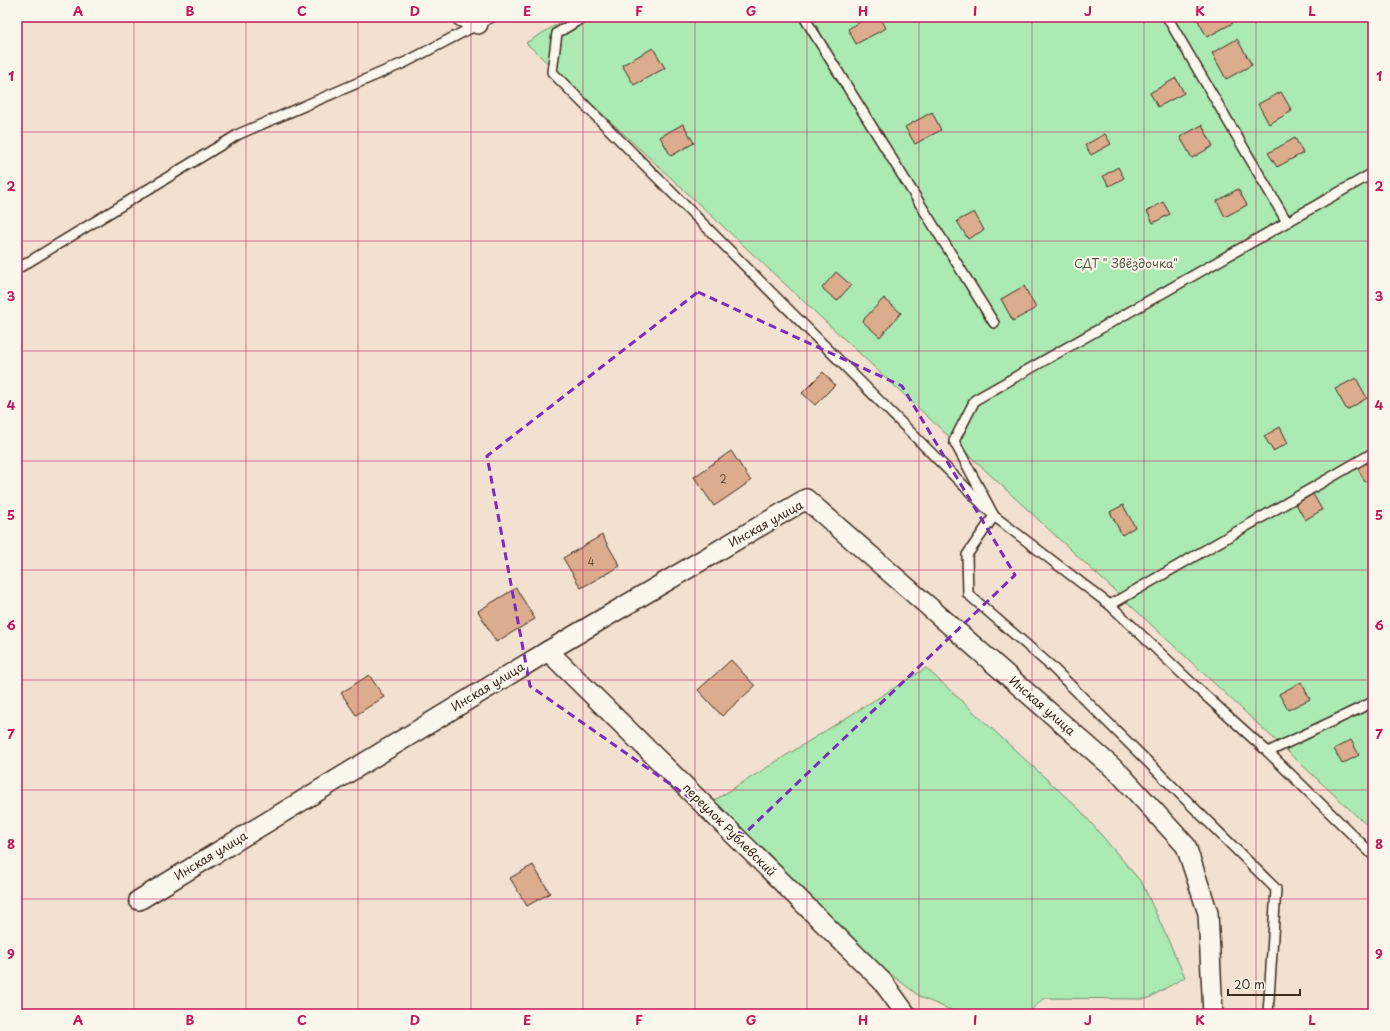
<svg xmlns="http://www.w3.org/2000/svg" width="1390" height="1031" viewBox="0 0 1390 1031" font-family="'Playpen Sans',sans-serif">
  <rect width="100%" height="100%" fill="#f2e0d0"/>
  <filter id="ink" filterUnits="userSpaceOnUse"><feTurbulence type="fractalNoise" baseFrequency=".025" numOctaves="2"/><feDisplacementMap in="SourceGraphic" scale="8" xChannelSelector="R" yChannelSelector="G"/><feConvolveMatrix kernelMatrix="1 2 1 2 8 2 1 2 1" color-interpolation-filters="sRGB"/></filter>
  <g filter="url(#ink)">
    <g fill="#abebb3" stroke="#738a68">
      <path d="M569 17H1373V831L526 43Z"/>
      <path d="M926 668 1080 810 1142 883 1185 977 1147 999 1044 998 1027 1014H961L922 998 815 916 710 803Z"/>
    </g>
    <g fill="#dcac8e" stroke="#3b2a1e">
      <path d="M868 17H880L886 28 856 44 848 29Z"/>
      <path d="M1196 17H1230L1233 23 1207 37Z"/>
      <path d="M1237 39 1252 65 1226 79 1212 53Z"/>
      <path d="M653 48 665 68 634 85 622 65Z"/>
      <path d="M1176 78 1184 93 1158 107 1150 93Z"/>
      <path d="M1281 92 1292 111 1269 124 1258 104Z"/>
      <path d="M932 112 941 130 915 144 905 127Z"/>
      <path d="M683 124 694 143 671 156 660 137Z"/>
      <path d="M1202 125 1213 146 1192 158 1180 137Z"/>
      <path d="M1105 134 1111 144 1091 155 1085 145Z"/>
      <path d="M1295 138 1303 153 1277 167 1268 153Z"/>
      <path d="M1118 167 1124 178 1109 186 1103 176Z"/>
      <path d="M1238 189 1247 205 1225 217 1217 201Z"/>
      <path d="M1163 202 1170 214 1153 223 1147 211Z"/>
      <path d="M974 212 984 230 968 239 957 221Z"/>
      <path d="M836 272 851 285 837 301 822 288Z"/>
      <path d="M1024 286 1036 308 1013 321 1001 299Z"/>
      <path d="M884 298 901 313 880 337 862 321Z"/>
      <path d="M823 372 835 385 815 405 802 393Z"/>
      <path d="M1356 378 1367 398 1347 410 1335 389Z"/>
      <path d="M1280 427 1288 443 1273 451 1264 436Z"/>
      <path d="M731 451 751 481 714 506 694 477Z"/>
      <path d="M1373 459V478L1365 482 1357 467Z"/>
      <path d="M1313 494 1322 510 1305 520 1296 504Z"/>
      <path d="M1123 505 1135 527 1122 535 1110 512Z"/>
      <path d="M602 535 620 566 581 588 563 558Z"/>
      <path d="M516 588 535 619 496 642 478 611Z"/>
      <path d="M731 660 755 686 722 716 698 690Z"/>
      <path d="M369 675 384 697 356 715 341 693Z"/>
      <path d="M1301 682 1310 699 1288 710 1279 694Z"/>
      <path d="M1351 740 1359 755 1342 764 1334 749Z"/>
      <path d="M533 865 550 893 527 906 510 878Z"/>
    </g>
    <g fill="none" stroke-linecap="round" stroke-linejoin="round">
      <defs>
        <g id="lane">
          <path d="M584 17 557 33 552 72 994 516 967 555 968 594 1051 666 1276 889 1268 1014"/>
          <path d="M804 17 994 323"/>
          <path d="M1167 17 1287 222"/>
          <path d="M1373 173 975 400 954 441 994 516 1110 605 1197 688 1268 752 1373 855"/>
          <path d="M17 269 239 134 406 62 492 17"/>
          <path d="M1110 605 1373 453"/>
          <path d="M1268 752 1373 702"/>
        </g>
        <g id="street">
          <path d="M462 17 478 24"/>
          <path d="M548 651 882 981 906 1014"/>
          <path d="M139 900 548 651 806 499 1120 774 1186 846 1208 913 1213 1014"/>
        </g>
      </defs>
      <use href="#lane" stroke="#3b2a1e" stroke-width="12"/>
      <use href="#street" stroke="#3b2a1e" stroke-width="22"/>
      <use href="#lane" stroke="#fbf7ec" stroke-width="9"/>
      <use href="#street" stroke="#fbf7ec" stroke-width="19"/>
    </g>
  </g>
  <path fill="none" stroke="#7b2cbf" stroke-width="3" stroke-dasharray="8 5" stroke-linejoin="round" d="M698 292 902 386 1015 575 743 835 530 686 487 456Z"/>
  <path fill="none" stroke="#c2185b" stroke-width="1" stroke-opacity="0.55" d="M134 17V1014M246 17V1014M358 17V1014M471 17V1014M583 17V1014M695 17V1014M807 17V1014M919 17V1014M1032 17V1014M1144 17V1014M1256 17V1014M17 132H1373M17 241H1373M17 351H1373M17 461H1373M17 570H1373M17 680H1373M17 790H1373M17 899H1373"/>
  <g text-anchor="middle" stroke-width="4" stroke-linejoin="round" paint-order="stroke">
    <g font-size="10" fill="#634a3a">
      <text x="723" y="483">2</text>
      <text x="591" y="566">4</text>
    </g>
    <g font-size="12" fill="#575a43" stroke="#fbf7ec">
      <text x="1126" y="268">СДТ " Звёздочка"</text>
    </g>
    <g font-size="12" fill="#3b2a1e" stroke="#fbf7ec">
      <text transform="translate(766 524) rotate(-29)" y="4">Инская улица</text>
      <text transform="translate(488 687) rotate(-31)" y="4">Инская улица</text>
      <text transform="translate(1042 706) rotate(41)" y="4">Инская улица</text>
      <text transform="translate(729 830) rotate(45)" y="4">переулок Рублевский</text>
      <text transform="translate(211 856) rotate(-31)" y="4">Инская улица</text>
    </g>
  </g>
  <rect width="1390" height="1031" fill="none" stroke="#fbf7ec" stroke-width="44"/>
  <path d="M1228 989v6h72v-6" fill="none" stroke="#3b2a1e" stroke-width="2"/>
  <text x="1234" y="989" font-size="12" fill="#3b2a1e" stroke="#fbf7ec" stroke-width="3" paint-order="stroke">20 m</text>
  <rect x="22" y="22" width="1346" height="987" fill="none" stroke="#c2185b" stroke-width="1.5"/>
  <g font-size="13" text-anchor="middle" font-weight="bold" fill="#c2185b">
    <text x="78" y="16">A</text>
    <text x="190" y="16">B</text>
    <text x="302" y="16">C</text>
    <text x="415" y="16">D</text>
    <text x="527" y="16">E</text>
    <text x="639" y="16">F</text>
    <text x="751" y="16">G</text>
    <text x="863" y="16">H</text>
    <text x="975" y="16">I</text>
    <text x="1088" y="16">J</text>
    <text x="1200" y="16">K</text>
    <text x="1312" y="16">L</text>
    <text x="11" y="81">1</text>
    <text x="1379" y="81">1</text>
    <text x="11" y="191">2</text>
    <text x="1379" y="191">2</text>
    <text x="11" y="301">3</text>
    <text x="1379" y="301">3</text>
    <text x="11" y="410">4</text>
    <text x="1379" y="410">4</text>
    <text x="11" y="520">5</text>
    <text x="1379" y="520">5</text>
    <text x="11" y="630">6</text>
    <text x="1379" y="630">6</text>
    <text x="11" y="739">7</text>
    <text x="1379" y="739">7</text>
    <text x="11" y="849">8</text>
    <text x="1379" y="849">8</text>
    <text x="11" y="959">9</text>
    <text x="1379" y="959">9</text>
    <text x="78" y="1025">A</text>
    <text x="190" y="1025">B</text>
    <text x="302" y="1025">C</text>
    <text x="415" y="1025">D</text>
    <text x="527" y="1025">E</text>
    <text x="639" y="1025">F</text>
    <text x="751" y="1025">G</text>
    <text x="863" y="1025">H</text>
    <text x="975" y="1025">I</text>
    <text x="1088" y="1025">J</text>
    <text x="1200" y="1025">K</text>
    <text x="1312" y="1025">L</text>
  </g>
</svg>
